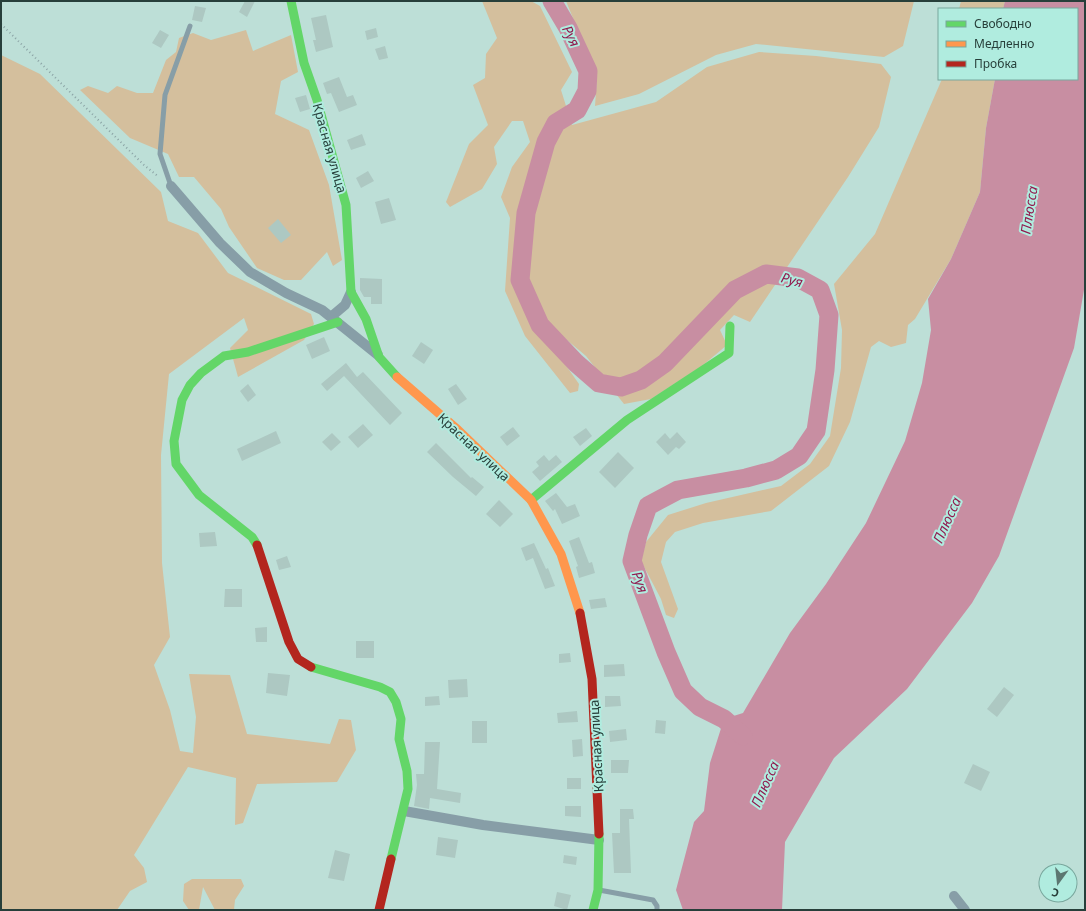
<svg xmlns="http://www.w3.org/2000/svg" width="1086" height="911" viewBox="0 0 1086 911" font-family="'Noto Sans',sans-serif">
  <rect width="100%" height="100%" fill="#bddfd7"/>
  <g fill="#d4bf9d">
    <path d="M482 1H531L540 6 572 72 561 90 572 125 656 102 707 67 759 52 816 56 881 64 891 77 879 127 848 177 750 322 734 315 720 330 727 345 702 366 651 399 624 404 586 356 555 330 550 339 560 357 579 384 578 391 570 393 525 336 505 291 510 218 501 197 512 167 530 142 523 121H512L494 147 497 164 482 189 450 207 446 202 469 144 488 125 473 85 485 78 486 54 497 38Z"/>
    <path d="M566 1H914L903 46 884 57 756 44 716 55 639 94 595 106 597 77Z"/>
    <path d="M961 1H1005L1003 9H959Z"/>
    <path d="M246 30 253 51 291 35 298 72 281 81 275 114 309 130 329 185 342 260 333 266 327 252 301 280H284L257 268 229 227 221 209 194 177H179L168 154 130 138 80 90 88 86 108 93 117 86 137 93H153L166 60 176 52 179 38 193 33 211 40Z"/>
    <path d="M1 55 40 74 161 192 168 221 198 233 228 273 311 314 314 324 304 340 238 377 230 348 248 330 244 318 169 374 161 455 162 563 170 637 154 665 170 710 180 751 193 753 196 717 189 674 230 675 247 734 330 744 339 719 351 720 356 750 337 782 257 784 243 823 235 825 236 778 188 767 134 855 144 868 147 882 130 891 117 910H1Z"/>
    <path d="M942 79H995L986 128 980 192 951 259 915 319 908 325 906 343 891 347 879 341 871 347 850 422 829 466 771 511 703 523 675 532 666 542 661 562 678 609 674 618 666 615 661 599 641 561 646 542 668 515 706 503 781 486 810 464 830 436 841 368 842 330 834 284 875 234Z"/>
    <path d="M192 879H241L244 886 235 900 234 910H215L203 887 199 910H189L183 901 184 884Z"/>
  </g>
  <path fill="#c88ea2" d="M1005 1H1085V284L1074 348 999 556 972 603 907 689 834 758 785 842 782 910H683L676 890 694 822 704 811 710 763 724 719 743 713 790 633 826 584 866 523 905 441 922 383 931 330 928 299 951 259 980 192 986 128 995 79H1077V9H1003Z"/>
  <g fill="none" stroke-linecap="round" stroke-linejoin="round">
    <path stroke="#c88ea2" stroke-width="19" d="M552 1 568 28 588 71 587 91 577 110 556 123 546 142 526 213 520 280 540 325 576 363 599 383 621 387 641 380 665 363 735 290 766 274 798 278 820 290 829 315 825 370 816 431 799 456 776 470 746 478 678 490 648 506 638 535 632 561 666 652 683 691 700 707 724 719 743 736"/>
  </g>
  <g fill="#adc8c2">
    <path d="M245 1H255L247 17 239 12Z"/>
    <path d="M195 6 206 8 202 22 192 20Z"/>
    <path d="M326 15 333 47 316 52 313 40H316L311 18Z"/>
    <path d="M376 28 378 37 367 40 365 31Z"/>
    <path d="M160 30 169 35 161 48 152 43Z"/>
    <path d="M385 46 388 58 379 60 375 49Z"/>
    <path d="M339 77 347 97 353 95 357 105 339 112 331 93 327 94 323 83Z"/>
    <path d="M306 95 310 109 300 112 295 98Z"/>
    <path d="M362 134 366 145 351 150 347 140Z"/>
    <path d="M368 171 374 181 361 188 356 178Z"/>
    <path d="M389 198 396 220 381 224 375 202Z"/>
    <path d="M278 219 291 235 281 243 268 228Z"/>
    <path d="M360 278 382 279V304H371V297H364L360 290Z"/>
    <path d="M324 337 330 351 312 359 306 345Z"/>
    <path d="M421 342 433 350 424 364 412 356Z"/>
    <path d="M346 363 357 377 363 372 402 413 390 425 344 376 327 391 321 384Z"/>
    <path d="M248 384 256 395 248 402 240 391Z"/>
    <path d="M456 384 467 399 458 405 448 389Z"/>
    <path d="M363 424 373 435 358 448 348 437Z"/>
    <path d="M513 427 520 436 507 446 500 437Z"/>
    <path d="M586 428 592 436 580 446 573 437Z"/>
    <path d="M276 431 281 443 242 461 237 449Z"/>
    <path d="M677 432 686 442 679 449 676 447 668 455 656 442 665 433 670 439Z"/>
    <path d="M332 433 341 442 331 451 322 442Z"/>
    <path d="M436 443 471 478 472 477 484 487 476 496 453 477 427 452Z"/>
    <path d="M618 452 634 468 615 488 599 472Z"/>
    <path d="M544 455 549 461 556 455 562 462 540 481 532 472 539 466 536 462Z"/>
    <path d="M556 493 567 507 575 504 580 516 562 524 555 509 553 511 545 501Z"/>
    <path d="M499 500 513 514 500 527 486 514Z"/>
    <path d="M215 532 217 546 200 547 199 533Z"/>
    <path d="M579 537 589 563 592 562 595 573 579 578 576 567 578 566 569 541Z"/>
    <path d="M534 543 546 569 548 568 555 586 545 589 533 558 526 561 521 548Z"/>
    <path d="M287 556 291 567 279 570 276 560Z"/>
    <path d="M225 589H242V607H224Z"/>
    <path d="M605 598 607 607 591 609 589 600Z"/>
    <path d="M267 627V642H256L255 628Z"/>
    <rect x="356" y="641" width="18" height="17"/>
    <path d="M570 653 571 662 559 663V654Z"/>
    <path d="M624 664 625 676 604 677V665Z"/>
    <path d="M268 673 290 675 287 696 266 693Z"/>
    <path d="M467 679 468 697 449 698 448 680Z"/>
    <path d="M1004 687 1014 695 997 717 987 709Z"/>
    <path d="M439 696 440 705 425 706V697Z"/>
    <path d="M605 696H620L621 706 605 707Z"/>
    <path d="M577 711 578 722 558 723 557 713Z"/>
    <path d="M656 720 666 721 665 734 655 733Z"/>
    <rect x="472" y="721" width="15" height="22"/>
    <path d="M626 729 627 740 610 742 609 731Z"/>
    <path d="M582 739 583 756 573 757 572 740Z"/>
    <path d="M425 742H440L437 789 461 793 460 803 430 798 429 809 414 806 417 785 416 774H424Z"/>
    <path d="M611 760H629L628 773H611Z"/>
    <path d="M973 764 990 772 981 791 964 783Z"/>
    <rect x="567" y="778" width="14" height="11"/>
    <path d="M565 806H581V817L565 816Z"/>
    <path d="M620 809H633L634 819H629L631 873H614L612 833H620Z"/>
    <path d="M438 837 458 840 455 858 436 855Z"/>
    <path d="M335 850 350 854 344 881 328 878Z"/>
    <path d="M564 855 577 857 576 865 563 863Z"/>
    <path d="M557 892 571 895 567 910 554 906Z"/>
  </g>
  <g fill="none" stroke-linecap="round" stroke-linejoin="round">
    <path stroke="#8ba3a5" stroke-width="2" stroke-dasharray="1 3" stroke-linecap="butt" d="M1 24 144 165 159 177"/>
    <g stroke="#879ea7" stroke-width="5">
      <path d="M171 186 160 154 165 95 190 26"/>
      <path d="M599 890 653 900 657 906V910"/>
    </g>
    <g stroke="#879ea7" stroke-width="10">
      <path d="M171 186 220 243 250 272 286 293 322 310 378 355"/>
      <path d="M332 316 345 305 351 292"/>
      <path d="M404 811 483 825 599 840"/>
      <path d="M954 896 965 910"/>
    </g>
    <g stroke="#63d668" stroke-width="9">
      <path d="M291 1 304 63 317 100 346 205 351 292 366 319 379 357 397 377"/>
      <path d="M531 500 627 420 729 353 730 326"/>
      <path d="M257 545 252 537 199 495 176 464 174 441 182 400 190 385 201 373 224 356 248 352 338 322"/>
      <path d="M311 667 380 687 390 692 396 702 401 719 399 739 407 771 408 789 391 859"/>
      <path d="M593 910 598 890 599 834"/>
    </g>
    <path stroke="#ff974d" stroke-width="9" d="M397 377 458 430 531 500 561 554 580 613"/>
    <g stroke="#b3261e" stroke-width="9">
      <path d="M257 545 289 642 298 659 311 667"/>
      <path d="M580 613 592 679 599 834"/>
      <path d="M379 910 391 859"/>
    </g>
  </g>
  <g text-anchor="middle" stroke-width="4" stroke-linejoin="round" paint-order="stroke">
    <g font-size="13" fill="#273f3a" stroke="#b0ecdf">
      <text transform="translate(330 148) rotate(74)" y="5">Красная улица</text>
      <text transform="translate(474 447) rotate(43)" y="5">Красная улица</text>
      <text transform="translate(596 746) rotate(-93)" y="5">Красная улица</text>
    </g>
    <g font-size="14" font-style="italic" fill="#911a4e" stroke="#b0ecdf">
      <text transform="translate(571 36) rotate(63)" y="5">Руя</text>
      <text transform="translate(1029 210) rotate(-81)" y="5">Плюсса</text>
      <text transform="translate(792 280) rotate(15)" y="5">Руя</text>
      <text transform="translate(947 520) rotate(-66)" y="5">Плюсса</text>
      <text transform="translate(640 582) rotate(69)" y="5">Руя</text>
      <text transform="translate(765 784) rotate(-66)" y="5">Плюсса</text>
    </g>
  </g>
  <rect width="1086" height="911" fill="none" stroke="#273f3a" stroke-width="4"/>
  <rect x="938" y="8" width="140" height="72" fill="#b0ecdf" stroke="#79a79d"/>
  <rect x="946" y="21" width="20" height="6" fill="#63d668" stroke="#79a79d"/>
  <text x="974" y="28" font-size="12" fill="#273f3a">Свободно</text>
  <rect x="946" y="41" width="20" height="6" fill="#ff974d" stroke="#79a79d"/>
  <text x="974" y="48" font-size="12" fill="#273f3a">Медленно</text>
  <rect x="946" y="61" width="20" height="6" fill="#b3261e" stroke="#79a79d"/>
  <text x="974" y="68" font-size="12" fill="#273f3a">Пробка</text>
  <g transform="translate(1058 883) rotate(195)"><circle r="19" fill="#b0ecdf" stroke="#79a79d"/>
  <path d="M0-3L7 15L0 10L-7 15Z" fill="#5c7771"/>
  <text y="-6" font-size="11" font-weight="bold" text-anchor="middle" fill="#273f3a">С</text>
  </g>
</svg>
